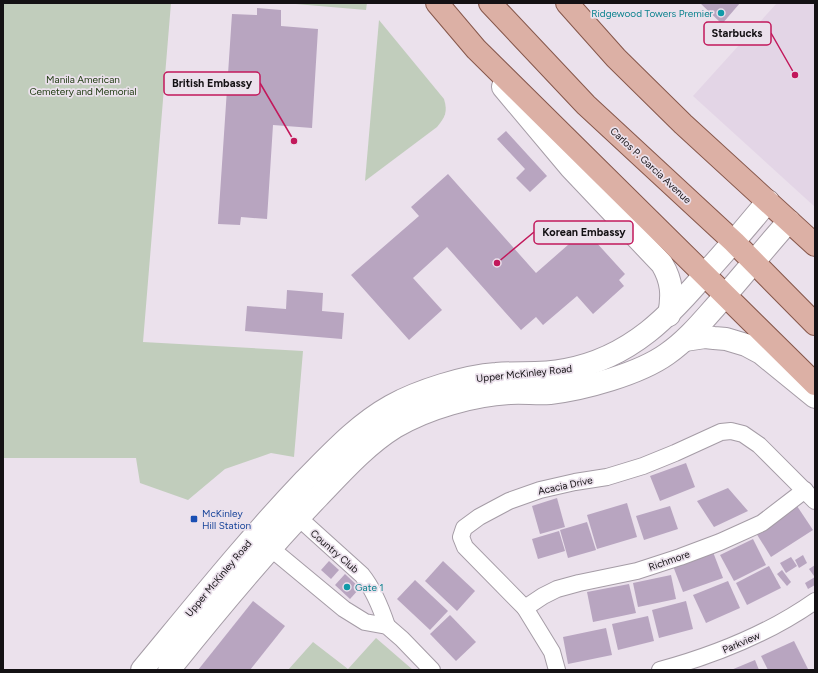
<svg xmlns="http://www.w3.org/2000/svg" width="818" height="673" viewBox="0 0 818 673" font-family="Figtree,sans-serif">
  <rect width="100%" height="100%" fill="#ebe1ec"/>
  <path fill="#e3d5e6" d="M777 3H815V207L693 96Z"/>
  <g fill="#c1cdbc">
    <path d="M3 3H171L143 342 303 351 294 457 271 453 225 469 188 500 140 483 136 458H3Z"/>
    <path d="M284 3H367L366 10Z"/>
    <path d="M379 20 444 99C448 112 445 117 437 127L365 181Z"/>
    <path d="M376 638 413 670H288L313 642 348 669Z"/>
  </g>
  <g fill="#b8a5c0">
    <path d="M700 3H740L722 24Z"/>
    <path d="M257 8 281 10V26L318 29 312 128 273 125 267 219 241 217 240 225 218 224 232 14 257 15Z"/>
    <path d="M506 131 547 176 530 192 516 178 525 169 497 139Z"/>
    <path d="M448 174 536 273 585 230 625 274 619 280 624 286 593 314 577 296 543 325 536 317 521 330 447 247 413 278 442 310 409 340 351 275 419 216 411 207Z"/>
    <path d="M287 290 323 293 322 311 344 313 342 339 245 331 247 306 286 309Z"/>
    <path d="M686 463 695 487 660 501 650 476Z"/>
    <path d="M728 488 748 511 714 527 697 501Z"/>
    <path d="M557 498 565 527 540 534 532 506Z"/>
    <path d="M627 503 637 537 597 549 587 515Z"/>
    <path d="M670 506 678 529 644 540 636 516Z"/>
    <path d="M797 506 813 530 771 557 756 533Z"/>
    <path d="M587 522 596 550 568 558 560 530Z"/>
    <path d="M559 531 565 551 538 559 532 539Z"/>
    <path d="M753 539 766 565 734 581 720 555Z"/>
    <path d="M713 552 723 578 683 592 673 566Z"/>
    <path d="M803 555 807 563 799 568 795 560Z"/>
    <path d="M791 557 797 566 786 573 780 563Z"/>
    <path d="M329 561 339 570 331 579 321 570Z"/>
    <path d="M443 561 475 591 457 611 425 581Z"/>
    <path d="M815 565V575L814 576 809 569Z"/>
    <path d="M769 566 781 588 747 605 736 583Z"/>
    <path d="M782 570 791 582 787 586 777 574Z"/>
    <path d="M345 574 360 588 350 599 335 585Z"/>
    <path d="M671 575 676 599 638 607 633 583Z"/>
    <path d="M815 577V585L808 589 805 583Z"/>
    <path d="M415 580 448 611 430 630 397 599Z"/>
    <path d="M728 581 740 608 706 623 693 595Z"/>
    <path d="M629 584 636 613 593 622 587 592Z"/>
    <path d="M253 601 285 626 250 670H198Z"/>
    <path d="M686 601 693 629 659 638 652 610Z"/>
    <path d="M450 615 476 642 456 661 430 634Z"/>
    <path d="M648 616 654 641 618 650 612 624Z"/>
    <path d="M606 628 612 655 568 664 563 637Z"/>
    <path d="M794 641 808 669 768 670 761 656Z"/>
    <path d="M755 660 759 670H731Z"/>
  </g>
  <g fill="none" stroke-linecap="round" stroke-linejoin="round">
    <defs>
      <g id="minor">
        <path d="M290 510 362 575C374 590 381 608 387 626"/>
        <path d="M262 541 344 609 365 622 387 626 402 639 432 670"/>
        <path d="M525 608 543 596 557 589 579 583 637 571 680 557 720 542 762 523 805 490"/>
        <path d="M557 670 552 652 525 608 465 547 461 537 464 528 479 517 509 501 540 490 575 482 607 477 643 466 675 453 721 432 731 431 743 434 759 445 815 501"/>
        <path d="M660 670C715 655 768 634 815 601"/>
      </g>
      <g id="secondary">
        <path d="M503 87 571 168 662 264C672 281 673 295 669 315"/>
        <path d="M685 340 705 337 714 338 726 339 746 345 761 353 815 397"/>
        <path d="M142 670C195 606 247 541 304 481 331 454 357 425 391 406 418 391 465 376 496 374 519 372 542 375 565 370 631 358 671 315 712 266 731 245 750 223 768 201"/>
        <path d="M169 670C217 610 265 552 318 497 342 472 366 445 395 427 427 408 473 395 510 393 523 392 537 394 550 393 584 389 639 374 667 354 686 341 701 323 716 306 741 278 764 249 789 221"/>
      </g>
      <g id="primary">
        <path d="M437 3 476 49 815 384"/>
        <path d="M490 3 586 105 734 242 815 324"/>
        <path d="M567 3 616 58 683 124 815 245"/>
      </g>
    </defs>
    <use href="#minor" stroke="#a59ca6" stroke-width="18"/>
    <use href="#secondary" stroke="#a59ca6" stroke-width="24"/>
    <use href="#primary" stroke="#86574b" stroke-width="24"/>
    <use href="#minor" stroke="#fff" stroke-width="16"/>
    <use href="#secondary" stroke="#fff" stroke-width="22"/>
    <use href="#primary" stroke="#dcb0a5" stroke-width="22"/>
  </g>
  <g fill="#0f9aa8" stroke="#ebe1ec" stroke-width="1.5">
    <circle cx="721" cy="13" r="4"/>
    <circle cx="347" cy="587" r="4"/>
  </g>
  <rect fill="#1a4fb4" stroke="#ebe1ec" stroke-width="1.5" x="190" y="515" width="8" height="8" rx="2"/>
  <g text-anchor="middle" stroke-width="3.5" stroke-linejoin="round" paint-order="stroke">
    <g font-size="10" fill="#0d838f" stroke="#ebe1ec" text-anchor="end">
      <text x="713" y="17">Ridgewood Towers Premier</text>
      <text x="355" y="591" text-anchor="start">Gate 1</text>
    </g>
    <g font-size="10" fill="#213c13" stroke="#ebe1ec">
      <text x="83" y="83">Manila American<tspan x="83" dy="12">Cemetery and Memorial</tspan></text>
    </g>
    <g font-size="10" fill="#141114" stroke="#ebe1ec">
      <text transform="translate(651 165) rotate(43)" y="4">Carlos P. Garcia Avenue</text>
      <text transform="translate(524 373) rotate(-6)" y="4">Upper McKinley Road</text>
      <text transform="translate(565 485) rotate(-12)" y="4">Acacia Drive</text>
      <text transform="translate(335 551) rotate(41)" y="4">Country Club</text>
      <text transform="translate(669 560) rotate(-19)" y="4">Richmore</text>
      <text transform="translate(218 578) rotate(-50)" y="4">Upper McKinley Road</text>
      <text transform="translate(741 642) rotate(-23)" y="4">Parkview</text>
    </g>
    <g font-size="10" fill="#164399" stroke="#ebe1ec" text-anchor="start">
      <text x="202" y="517">McKinley<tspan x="202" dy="12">Hill Station</tspan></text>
    </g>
  </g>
  <path fill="none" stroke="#c2185b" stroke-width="1.5" d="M795 75L771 33M294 141L260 83M497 263L534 232"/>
  <g fill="#c2185b" stroke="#ebe1ec" stroke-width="1.5">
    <circle cx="795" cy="75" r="4"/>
    <circle cx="294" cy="141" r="4"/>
    <circle cx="497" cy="263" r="4"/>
  </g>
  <g fill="#ebe1ec" stroke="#c2185b" stroke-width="1.5">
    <rect x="704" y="22" width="67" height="23" rx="4"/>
    <rect x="164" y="72" width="96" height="23" rx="4"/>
    <rect x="534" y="221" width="99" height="23" rx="4"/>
  </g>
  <g font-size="11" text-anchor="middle" font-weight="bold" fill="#141114">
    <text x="737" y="37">Starbucks</text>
    <text x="212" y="87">British Embassy</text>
    <text x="584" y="236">Korean Embassy</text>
  </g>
  <rect width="818" height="673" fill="none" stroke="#141114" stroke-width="8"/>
</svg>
